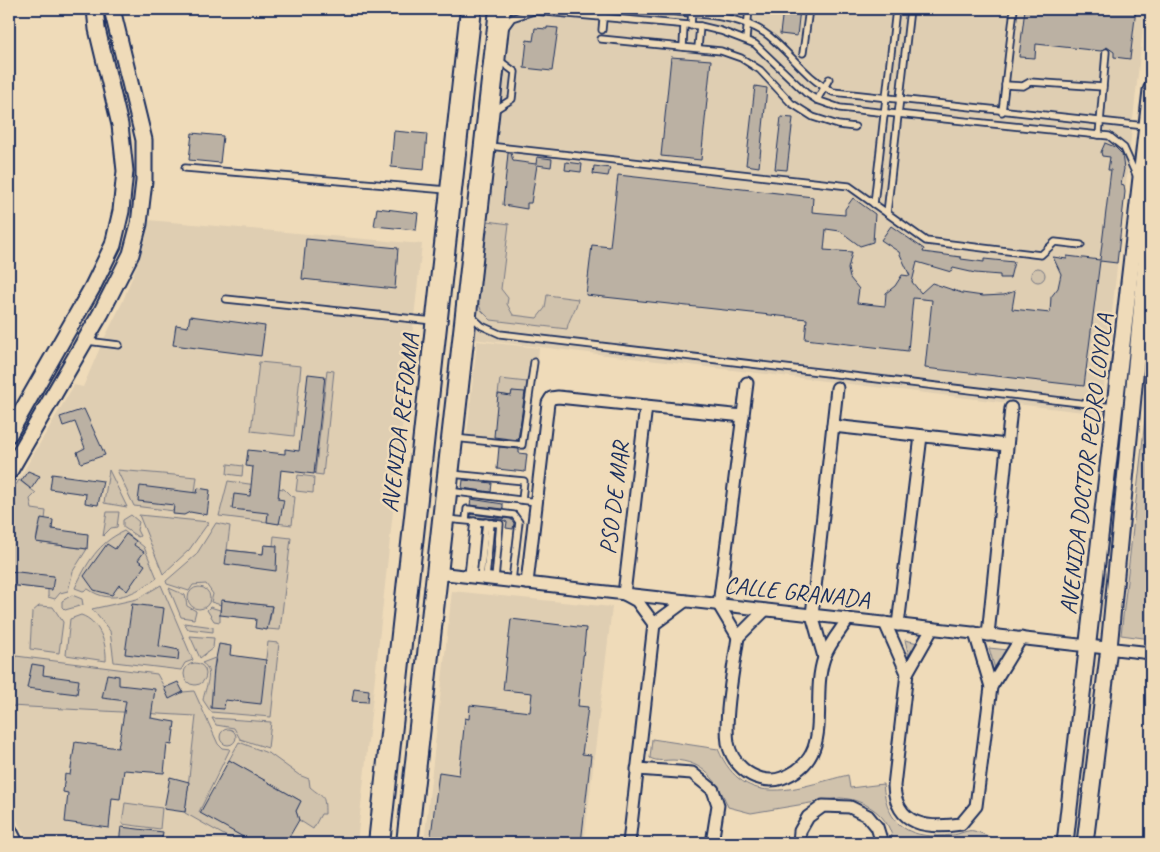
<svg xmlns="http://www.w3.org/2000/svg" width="1160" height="852" viewBox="0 0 1160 852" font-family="Caveat,sans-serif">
  <rect width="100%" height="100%" fill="#efdbb9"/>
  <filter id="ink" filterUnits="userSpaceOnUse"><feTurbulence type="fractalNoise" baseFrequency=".02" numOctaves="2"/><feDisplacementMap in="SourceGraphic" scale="10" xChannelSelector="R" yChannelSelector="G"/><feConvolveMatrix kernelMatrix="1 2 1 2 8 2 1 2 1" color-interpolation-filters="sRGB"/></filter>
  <g filter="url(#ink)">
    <g fill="#dfceb2">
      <path d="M513 9H1145L1101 414 473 339Z"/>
      <path d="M148 220 422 244 357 843H29L18 823 9 796V496L74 385 83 387 102 343 123 301 139 259Z"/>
      <path d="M477 341 539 348 528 452 466 444Z"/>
      <path d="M452 591 612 607 584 843H424Z"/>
    </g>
    <g fill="#d0c2ac" stroke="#767885">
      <path d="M488 221 509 224 501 289 508 298 507 304 513 315 537 318 545 308 547 295 578 299C576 311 569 317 567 329L491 320 481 310 478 302Z"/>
      <circle cx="1038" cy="275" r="7"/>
      <path d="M259 362 301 366 294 436 251 431Z"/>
      <path d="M1151 366V639L1121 635Z"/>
      <path d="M327 370 334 371 323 475 315 474Z"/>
      <path d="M500 379 527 382 525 393 512 391 511 396 498 394Z"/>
      <path d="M228 464 243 466 242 476 227 474Z"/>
      <path d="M109 470 127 507 104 503Z"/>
      <path d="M117 470 197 477 193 507 174 511 134 506Z"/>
      <path d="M298 475 314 477 313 493 296 491Z"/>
      <path d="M19 480 36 493 30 499 32 509 46 511 44 528H38L36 542 87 549 73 571 68 591 60 593 55 599 48 597V589L9 585V496Z"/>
      <path d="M228 481 284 489 291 496 295 497 292 525 219 516Z"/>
      <path d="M107 512H119L117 527 111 528 103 536Z"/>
      <path d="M131 515 139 522 137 530 140 536 138 537 123 527V520Z"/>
      <path d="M139 515 209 522 189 550 163 574Z"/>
      <path d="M216 523 230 526 227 550 263 554 264 545 273 546 274 536 291 538 280 630 266 629 264 620H270L272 606 222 600 221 605 211 602 213 594 206 584 193 585 189 591 167 584 166 581 196 555Z"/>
      <path d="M124 531 144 547 157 578C136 593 112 606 88 589L83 591 75 588C87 563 98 543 124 531Z"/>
      <path d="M161 585 193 660 185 663 181 670 114 662 110 631 92 609 137 599Z"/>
      <circle cx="199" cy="598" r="11"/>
      <path d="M169 588 185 595 187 606 196 611 194 619 181 617Z"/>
      <path d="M72 595 82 599 83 605 65 610 62 607V601Z"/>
      <path d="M39 606 53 607 63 622 59 653 30 649 32 612Z"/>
      <path d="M210 607 220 610V622L214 621 207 610Z"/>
      <path d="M81 615C99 621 107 643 106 661L66 655 70 619Z"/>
      <path d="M184 623 213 627V632L188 629Z"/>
      <path d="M190 636 214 638 213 648 200 658Z"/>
      <path d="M905 640 918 643 910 661Z"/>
      <path d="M268 642 279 643 271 717 211 712 203 700C205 688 215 670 202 663L215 658 214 668 264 674Z"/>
      <path d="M989 648 1008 650 995 669Z"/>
      <path d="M16 656 157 674 170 698 183 692 194 691 218 744 222 748 230 749 199 812 254 843H238L185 813 196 716 10 706Z"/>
      <circle cx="195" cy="674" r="11"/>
      <path d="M212 718 271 722 268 748 240 739 234 728 216 725Z"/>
      <circle cx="228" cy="737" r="8"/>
      <path d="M652 739 718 749C745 812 797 787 848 775L850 788 883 784C887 827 910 840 952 835 958 835 968 829 974 831 983 833 993 839 1002 843H893C891 816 865 799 840 798L751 813 728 807C718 781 704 761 673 760 665 760 658 762 650 758Z"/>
      <path d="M239 742 270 754 299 775 309 779 310 787C324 799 325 794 325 814H321L313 829 299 820 296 811 301 801 229 760Z"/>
      <path d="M125 803 162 808 160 829 122 824Z"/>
    </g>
    <g fill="#bbb1a3" stroke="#1b2f5e">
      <path d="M783 9H800L797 36 780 34Z"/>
      <path d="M1025 9H1136L1130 59 1114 57V52L1107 47 1101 51 1036 44 1035 58 1019 57Z"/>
      <path d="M547 27 558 28 552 71 524 68 527 40 533 41 535 28 547 29Z"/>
      <path d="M671 57 711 60 701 160 661 156Z"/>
      <path d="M755 86 767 88 759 167 746 165Z"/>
      <path d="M781 117 793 118 787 170 775 169Z"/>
      <path d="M394 131 427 134 424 170 391 167Z"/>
      <path d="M192 133 223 136 220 163 189 160Z"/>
      <path d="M1105 143 1115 147 1122 154 1124 169 1121 184 1124 185 1125 192 1117 263 1100 261 1084 386 925 368 932 300 913 298 908 351 805 339 807 319 586 295 592 245 610 247 618 175 813 197 812 212 845 215V209L853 198 875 214 873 242 860 246 840 231 826 229 824 250 852 252 848 269 850 278 859 289 857 303 885 306 886 293 895 286 902 275 910 276 899 252 881 240 891 226 924 249 923 252 961 257V259L984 262V259L1014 262 1010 278H1000V275L975 273 953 268 951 272 917 262 912 282 921 293 932 283 962 293 983 296 1004 295 1015 291 1012 309 1050 313 1051 297 1058 288 1061 274 1053 257 1067 259V256L1100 260 1111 170H1108L1110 157 1102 156 1101 152Z"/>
      <path d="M508 153H511L513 161 536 164 537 157 552 159 551 167 537 165 531 203H527V209L503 205Z"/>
      <path d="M566 162 582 164 581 172 565 170Z"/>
      <path d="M594 166 610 168 608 176 593 174Z"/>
      <path d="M377 208 418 213 416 230 374 226Z"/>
      <path d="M306 239 398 248 395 289 302 279Z"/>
      <path d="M190 316 265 326 261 356 173 345 176 325 188 327Z"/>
      <path d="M308 374 325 376 314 474 281 470 278 499 284 500 279 524 267 522 268 513 232 509 234 494 250 496 253 467 246 466 248 450 285 454V449L299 451Z"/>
      <path d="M512 391 525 392 518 440 494 437 498 394 511 396Z"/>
      <path d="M84 409 105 455 81 463 77 452 85 448 75 422 63 426 60 417Z"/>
      <path d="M499 447 519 449V453L527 454 525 472 497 469Z"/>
      <path d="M28 471 40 476 31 489 21 481Z"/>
      <path d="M52 474 103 481 98 505 85 503 86 494 50 489Z"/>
      <path d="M463 480 492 483 491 492 462 488Z"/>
      <path d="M140 486 197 493 198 488 210 490 207 515 190 512 184 515 173 514 174 505 138 501Z"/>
      <path d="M471 499 503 504V509L470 505Z"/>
      <path d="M471 514 511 519 514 523 513 529 506 528 507 522 501 519 471 517Z"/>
      <path d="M41 518 53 520 52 529 88 534 87 549 36 542Z"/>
      <path d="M126 534 136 541 134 545 144 552 138 560 145 565 127 591 119 585 112 595 94 590 84 576 107 544 115 549Z"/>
      <path d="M264 545 277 546 276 571 225 564 227 550 263 554Z"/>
      <path d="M9 571 54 576 52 590 9 585Z"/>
      <path d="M221 600 272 606 267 630 255 628 256 619 220 615Z"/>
      <path d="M132 604 164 608 159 646 179 650 178 660 125 654Z"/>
      <path d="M511 619 586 628 578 706 588 707 582 754 591 755 581 843H430L439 772 459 775 465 718 469 719 470 705 530 712 532 693 503 690Z"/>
      <path d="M219 644 231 646 230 655 266 660 261 704 225 700 224 709 211 708 214 668Z"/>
      <path d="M32 664 44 666 43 675 79 680 77 694 27 688Z"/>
      <path d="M107 674 119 676V685L155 689 151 718 175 722 172 745 167 744 164 773 124 770 120 799 112 798 109 828 65 822 68 793 63 792 65 774 70 775 75 742 118 748 126 701 102 698Z"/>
      <path d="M178 682 183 692 169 699 164 688Z"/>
      <path d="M354 688 369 690 368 702 352 701Z"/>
      <path d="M229 760 301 801 296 811 299 820 288 839 280 840 278 843H254L200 813Z"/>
      <path d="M170 777 189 782 185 812 164 809Z"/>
      <path d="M121 827 163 832 161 843H119Z"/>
    </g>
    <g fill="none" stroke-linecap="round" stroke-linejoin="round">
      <defs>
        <g id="lane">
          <path d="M643 9C680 13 740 12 769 36 792 55 806 78 833 92L1145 126"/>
          <path d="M691 26 692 9"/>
          <path d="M504 29 512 18 534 11 700 26 721 31 755 44 806 93 817 100 840 108 1109 136 1124 148 1137 177"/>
          <path d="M602 30 604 9"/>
          <path d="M601 39 721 51 741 58 760 70 791 103 813 117 838 125 855 127"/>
          <path d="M746 39 749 9"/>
          <path d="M683 47 684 25"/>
          <path d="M698 48 700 26"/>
          <path d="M803 53 809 9"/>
          <path d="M1005 85 1023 86 1030 82 1103 87"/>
          <path d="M817 100 829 79"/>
          <path d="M493 111 512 99 515 72 500 61"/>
          <path d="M1002 112 1014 9"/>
          <path d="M1099 135 1106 52"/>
          <path d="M489 146 849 186 926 241 1041 255 1055 242 1081 245"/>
          <path d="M185 168 447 190"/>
          <path d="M874 204 896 9"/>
          <path d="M887 213 910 9"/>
          <path d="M226 299 433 321"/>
          <path d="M470 315 482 326 500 334 1113 407"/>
          <path d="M87 341 119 345"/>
          <path d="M454 438 522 445 534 362"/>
          <path d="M451 474 524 481 522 500"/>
          <path d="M448 491 537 502"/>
          <path d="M446 519 500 524 495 579"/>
          <path d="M466 520 467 509 514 515 519 522 512 581"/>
          <path d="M468 576 474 521"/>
          <path d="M473 577 478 522"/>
          <path d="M480 578 486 522"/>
          <path d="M486 578 491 523"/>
        </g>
        <g id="street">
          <path d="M646 406 624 594 637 601 654 624"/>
          <path d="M833 426 1007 445"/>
          <path d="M437 573 1151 653"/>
          <path d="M527 583 548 403 551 398 558 397 743 416"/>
          <path d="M885 623 907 673"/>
          <path d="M898 625 921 436"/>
          <path d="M932 629 907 673 894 786C896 826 928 829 961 824L976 806 991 687 1021 638"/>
          <path d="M975 633 991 687"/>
          <path d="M988 635 1011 408"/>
          <path d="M738 637C734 665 724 717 728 743 730 754 735 762 743 769 753 778 769 783 782 778 837 758 809 702 824 658 829 644 840 631 848 619"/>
          <path d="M738 637 719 605 747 383"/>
          <path d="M738 637 765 610"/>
          <path d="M824 657 812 615 837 388"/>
          <path d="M637 769 692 773 713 790 718 805 712 843"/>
          <path d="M629 843 654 624 685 601"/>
          <path d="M799 843 800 831 808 817 823 806 850 807 868 816 877 827 882 843"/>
        </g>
        <g id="secondary">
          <path d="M9 434 92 288 113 245 121 211 125 171 120 125 97 29 95 9"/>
          <path d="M9 472 101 313 131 254 139 224 144 181V140L112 9"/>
          <path d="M9 831 15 843"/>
          <path d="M1065 843 1151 90"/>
          <path d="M1085 843 1109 648 1151 208"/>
        </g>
        <g id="highway">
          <path d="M379 843 471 9"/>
          <path d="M407 843 500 9"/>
        </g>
      </defs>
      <use href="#lane" stroke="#1b2f5e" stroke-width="9"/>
      <use href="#street" stroke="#1b2f5e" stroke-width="15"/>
      <use href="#secondary" stroke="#1b2f5e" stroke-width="19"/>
      <use href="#highway" stroke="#1b2f5e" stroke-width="24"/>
      <use href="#lane" stroke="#efdbb9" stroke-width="5.5"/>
      <use href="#street" stroke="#efdbb9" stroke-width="11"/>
      <use href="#secondary" stroke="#efdbb9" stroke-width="15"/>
      <use href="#highway" stroke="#efdbb9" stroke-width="20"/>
    </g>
  </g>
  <g text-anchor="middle" stroke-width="5" stroke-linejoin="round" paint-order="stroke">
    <g font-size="24" fill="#1b2f5e" stroke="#efdbb9">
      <text transform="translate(400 423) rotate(-83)" y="8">AVENIDA REFORMA</text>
      <text transform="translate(1086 464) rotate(-83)" y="8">AVENIDA DOCTOR PEDRO LOYOLA</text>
      <text transform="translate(614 498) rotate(-83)" y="8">PSO DE MAR</text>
      <text transform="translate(797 592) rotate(6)" y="8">CALLE GRANADA</text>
    </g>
  </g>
  <rect width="1160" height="852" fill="none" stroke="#efdbb9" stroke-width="30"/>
  <rect x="15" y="15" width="1130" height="822" fill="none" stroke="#1b2f5e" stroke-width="2" filter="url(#ink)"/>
</svg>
